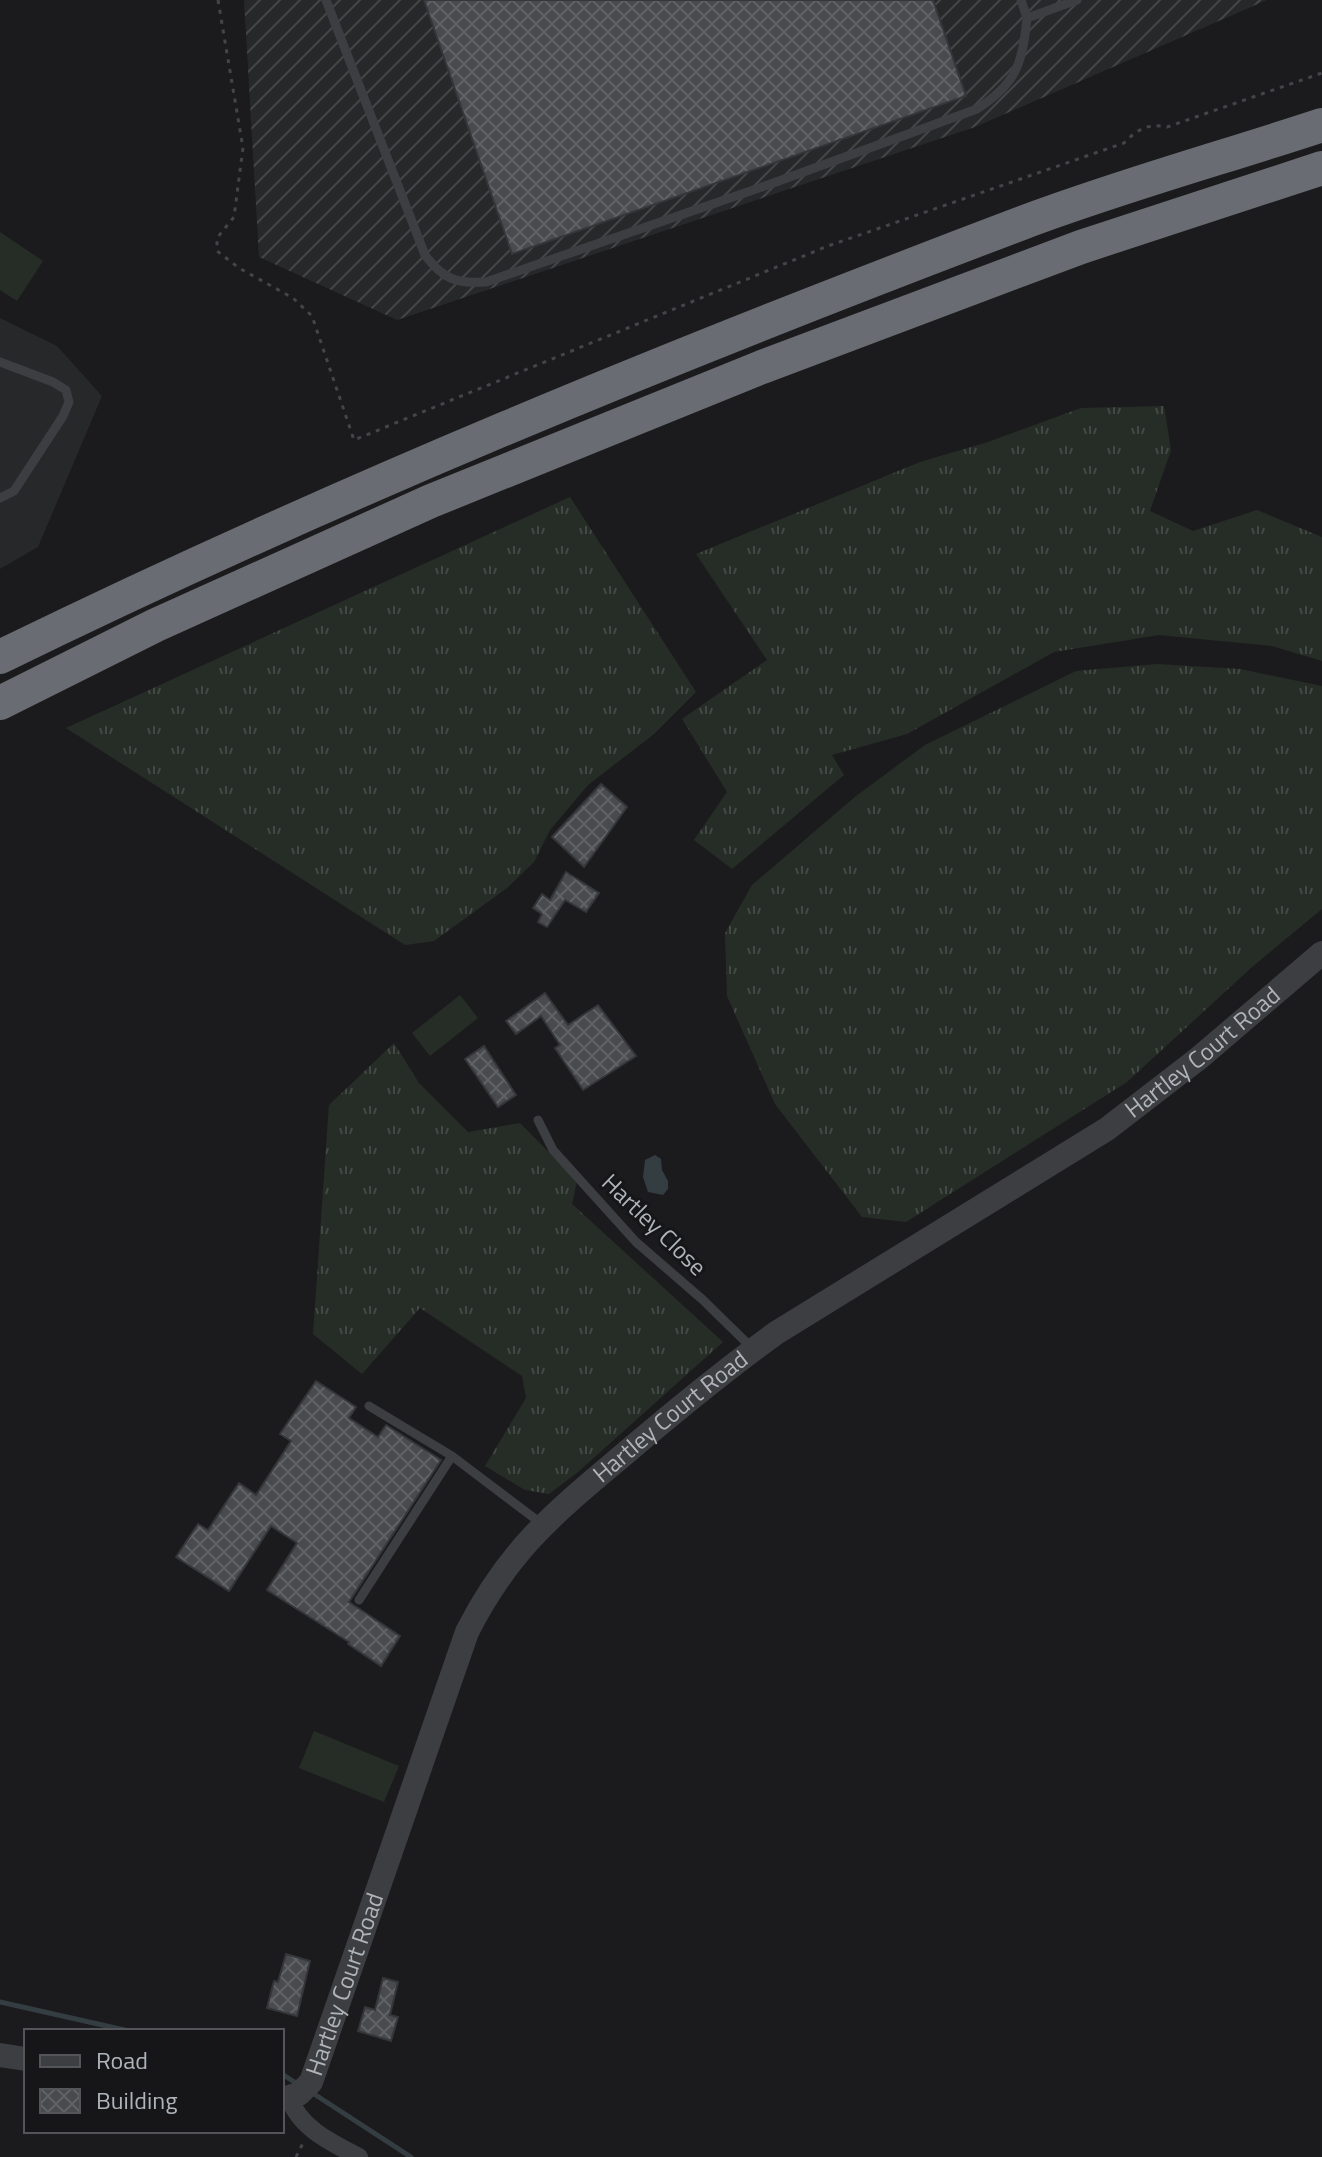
<svg xmlns="http://www.w3.org/2000/svg" width="1322" height="2157" viewBox="0 0 1322 2157" font-family="'Titillium Web',sans-serif">
  <defs>
    <pattern id="industrial-furrows" width="10" height="10" patternUnits="userSpaceOnUse" patternTransform="scale(2)"><rect width="10" height="10" fill="#27282a"/><path d="M-1 1l2-2M0 10L10 0M9 11l2-2" fill="none" stroke="#444547"/></pattern>
    <pattern id="grass-tufts" width="24" height="20" patternUnits="userSpaceOnUse" patternTransform="scale(2)"><rect width="24" height="20" fill="#262d26"/><path d="M3 7l-1-3M5 7V3M7 7l1-3M15 17l-1-3M17 17v-4M19 17l1-3" fill="none" stroke="#434944"/></pattern>
    <pattern id="building-cross-hatch" width="8" height="8" patternUnits="userSpaceOnUse" patternTransform="scale(2)"><rect width="8" height="8" fill="#484a4d"/><path d="M0 0l8 8M0 8l8-8" fill="none" stroke="#606265"/></pattern>
  </defs>
  <rect width="100%" height="100%" fill="#1b1b1d"/>
  <path fill="#27282a" d="M0 318 57 346 102 396 38 547 0 569Z"/>
  <path fill="url(#industrial-furrows)" d="M244 0H1267L975 127 397 320 259 257Z"/>
  <g fill="url(#grass-tufts)">
    <path d="M1164 406 1171 450 1150 511 1193 531 1257 510 1322 537V661L1272 646 1159 635 1054 652 907 734 832 755 844 775 732 869 694 840 727 792 682 719 767 660 696 554 920 462 988 442 1081 408Z"/>
    <path d="M570 497 696 692 654 734 588 785 550 830 534 862 507 888 434 941 405 945 66 728Z"/>
    <path d="M1157 664 1240 669 1322 686V909L1252 967 1127 1082 906 1222 862 1217 775 1104 727 996 725 933 752 885 856 796 925 745 1076 671Z"/>
    <path d="M394 1043 419 1083 468 1132 520 1123 577 1181 572 1204 723 1342 578 1472 549 1494 525 1490 485 1466 526 1398 522 1376 420 1308 362 1374 313 1334 329 1105Z"/>
  </g>
  <g fill="#262d26">
    <path d="M0 232 43 261 17 301 0 290Z"/>
    <path d="M460 995 478 1018 430 1056 412 1033Z"/>
    <path d="M314 1731 399 1766 384 1802 299 1768Z"/>
  </g>
  <path fill="#343d42" d="M655 1155 661 1159 662 1170 668 1181V1189L663 1195 648 1192 643 1177 645 1160Z"/>
  <g fill="none" stroke-linecap="round" stroke-linejoin="round">
    <g stroke="#343d42" stroke-width="5">
      <path d="M0 2002 129 2031"/>
      <path d="M282 2074 299 2085"/>
      <path d="M311 2092 411 2157"/>
    </g>
  </g>
  <g fill="url(#building-cross-hatch)" stroke="#353639" stroke-width="2">
    <path d="M424 0H933L966 96 512 254Z"/>
    <path d="M601 784 627 807 584 867 552 837Z"/>
    <path d="M566 872 599 893 586 912 565 900 547 927 538 922 542 914 533 908 542 894 550 900Z"/>
    <path d="M545 993 568 1025 598 1005 636 1056 583 1090 555 1048 560 1045 541 1016 516 1034 506 1021Z"/>
    <path d="M484 1046 516 1095 498 1107 465 1059Z"/>
    <path d="M316 1381 356 1407 349 1418 378 1437 386 1425 441 1460 349 1602 400 1636 381 1666 348 1644 349 1642 267 1590 297 1543 271 1526 229 1591 176 1557 198 1524 208 1530 239 1483 256 1495 291 1441 280 1434Z"/>
    <path d="M286 1954 310 1961 297 2016 267 2008 274 1981 278 1982Z"/>
    <path d="M383 1978 398 1982 390 2015 398 2017 391 2041 358 2031 365 2007 375 2010Z"/>
  </g>
  <g fill="none" stroke-linecap="round" stroke-linejoin="round">
    <g stroke="#434548" stroke-width="3" stroke-dasharray="4 6" stroke-linecap="butt">
      <path d="M218 0 243 148 234 217 217 238V251L239 268 293 298 312 316 354 440 828 246 1124 143C1137 129 1149 123 1167 127L1322 73"/>
      <path d="M296 2157 303 2143"/>
    </g>
    <g stroke="#3d3e42" stroke-width="9">
      <path d="M326 0 425 255C443 279 456 284 486 282L765 186 977 109C1017 83 1022 64 1027 18"/>
      <path d="M1021 0 1027 18 1077 0"/>
      <path d="M0 362 53 382 66 390 69 402 63 416 14 491 0 498"/>
      <path d="M538 1120 553 1150 636 1242 703 1300 753 1349"/>
      <path d="M369 1406 452 1456 542 1524"/>
      <path d="M359 1600 452 1456"/>
    </g>
    <path stroke="#3d3e42" stroke-width="18" d="M289 2097C299 2128 332 2143 359 2157"/>
    <g stroke="#3d3e42" stroke-width="24">
      <path d="M0 2055 26 2059"/>
      <path id="s1" d="M282 2099 299 2094 311 2082 467 1632C510 1547 557 1511 628 1451 676 1410 725 1370 776 1333L1107 1129 1199 1058 1322 953"/>
    </g>
    <g stroke="#696c72" stroke-width="34">
      <path d="M0 657C333 494 676 354 1022 223 1120 186 1222 158 1322 125"/>
      <path d="M0 703 156 625 431 501 762 367 1081 247 1322 168"/>
    </g>
  </g>
  <g text-anchor="middle" stroke-width="6" stroke-linejoin="round" paint-order="stroke">
    <g font-size="24" fill="#afb4bb" stroke="#161618">
      <text dy="8" stroke="none"><textPath href="#s1" startOffset="1456">Hartley Court Road</textPath></text>
      <text transform="translate(654 1225) rotate(44)" y="8">Hartley Close</text>
      <text dy="8" stroke="none"><textPath href="#s1" startOffset="810">Hartley Court Road</textPath></text>
      <text dy="8" stroke="none"><textPath href="#s1" startOffset="138">Hartley Court Road</textPath></text>
    </g>
  </g>
  <rect x="24" y="2029" width="260" height="104" fill="#161618" stroke="#535559" stroke-width="2"/>
  <rect x="40" y="2055" width="40" height="12" fill="#3d3e42" stroke="#535559" stroke-width="2"/>
  <text x="96" y="2069" font-size="24" fill="#afb4bb">Road</text>
  <rect x="40" y="2089" width="40" height="24" fill="url(#building-cross-hatch)" stroke="#535559" stroke-width="2"/>
  <text x="96" y="2109" font-size="24" fill="#afb4bb">Building</text>
</svg>
